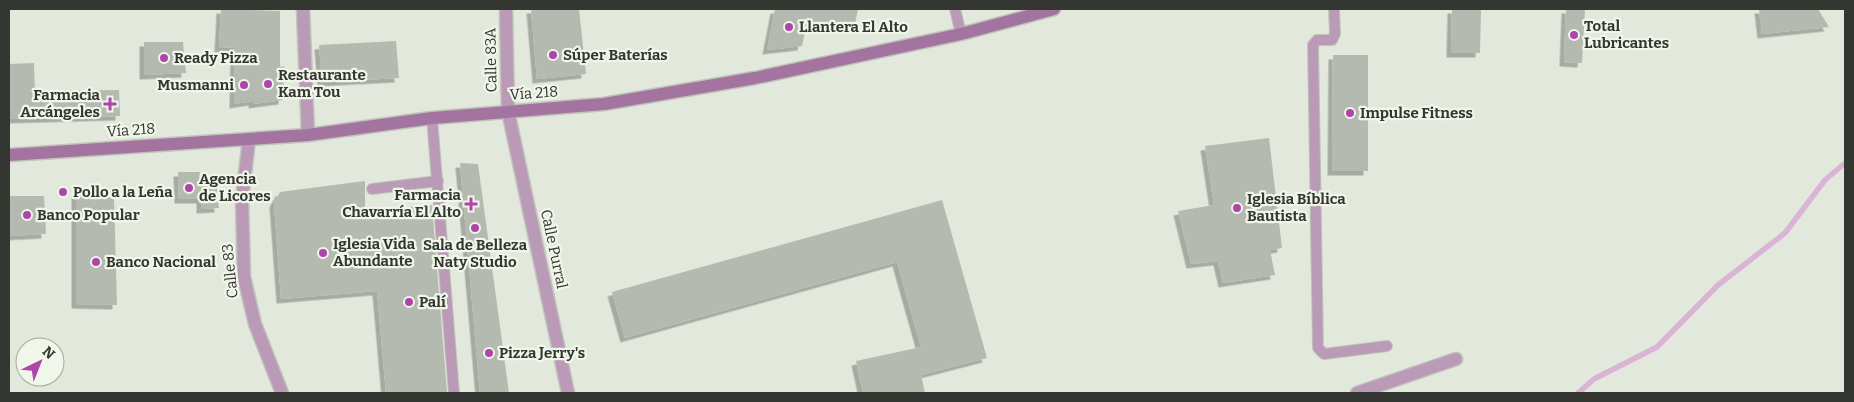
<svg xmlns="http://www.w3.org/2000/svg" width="1854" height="402" viewBox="0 0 1854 402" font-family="Bitter,serif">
  <defs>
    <filter id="shadow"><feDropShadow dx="-4.5" dy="4.5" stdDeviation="0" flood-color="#0004"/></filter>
  </defs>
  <rect width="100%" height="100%" fill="#e3e8dd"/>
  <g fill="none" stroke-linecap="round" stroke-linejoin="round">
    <path stroke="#dab3d6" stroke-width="5.5" d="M1578 393 1594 379 1657 347 1718 285 1785 233 1825 180 1845 163"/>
  </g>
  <g fill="#b4baaf" filter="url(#shadow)">
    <path d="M221 9 280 11V67L284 66 283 100 253 104V101L234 104 235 47 219 48Z"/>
    <path d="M531 9H579L586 74 537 79Z"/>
    <path d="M775 9H858L854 29 807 21 802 46 767 50Z"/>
    <path d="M1452 9H1481L1480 53H1451Z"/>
    <path d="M1566 9H1585L1582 63 1564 62Z"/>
    <path d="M1759 9H1818L1829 27 1762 34Z"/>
    <path d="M396 41 399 78 322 82 319 45Z"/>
    <path d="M144 42H183L186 73 144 75Z"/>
    <path d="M1333 55H1368V171H1332Z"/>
    <path d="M34 63 35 91 119 90 120 116 9 119V64Z"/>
    <path d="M1269 138 1282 248 1270 250 1275 275 1223 283 1218 261 1191 264 1178 211 1214 205 1205 146Z"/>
    <path d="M460 163 478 164 509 393H480Z"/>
    <path d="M178 172H200L199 177 216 176 219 208 201 209V199H179Z"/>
    <path d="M365 181V211L432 205 447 393H386L377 291 281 299 274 203 280 192Z"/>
    <path d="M76 192 114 198 117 305 76 304Z"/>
    <path d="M9 196H44L46 234 9 236Z"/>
    <path d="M942 200 987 358 921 375 925 393H863L856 361 921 347 897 262 625 338 612 292Z"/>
  </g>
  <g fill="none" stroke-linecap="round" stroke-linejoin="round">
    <defs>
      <g id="service">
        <path d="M955 9 961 34"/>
        <path d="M1334 9 1335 34 1332 40H1317L1313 45 1318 348 1324 354 1387 346"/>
        <path d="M432 118 454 393"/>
        <path d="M372 189 438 181"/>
      </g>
      <g id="minor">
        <path d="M303 9 308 135"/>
        <path d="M506 9 508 111"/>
        <path d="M249 139 242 200 244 277 255 324 282 393"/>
        <path d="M1357 393 1456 359"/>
      </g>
      <path id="tertiary" d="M508 111 568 393"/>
      <path id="secondary" d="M9 155 308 135 432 118 604 104 755 78 961 34 1054 9"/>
    </defs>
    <use href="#service" stroke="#c0c4bb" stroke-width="12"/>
    <use href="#minor" stroke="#c0c4bb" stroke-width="15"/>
    <use href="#tertiary" stroke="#c0c4bb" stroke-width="15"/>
    <use href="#secondary" stroke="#c0c4bb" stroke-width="15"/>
    <use href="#service" stroke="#ba9ab7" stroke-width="10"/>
    <use href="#minor" stroke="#ba9ab7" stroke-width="12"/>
    <use href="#tertiary" stroke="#ba9ab7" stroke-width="12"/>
    <use href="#secondary" stroke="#a374a0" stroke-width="12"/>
  </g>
  <g fill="#ad46a9" stroke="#f0f6ea" stroke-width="2">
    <circle cx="789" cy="27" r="5"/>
    <circle cx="1574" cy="35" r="5"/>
    <circle cx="553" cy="55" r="5"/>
    <circle cx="164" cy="58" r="5"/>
    <circle cx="268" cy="84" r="5"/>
    <circle cx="244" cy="85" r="5"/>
    <path d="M107.5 96.5h5v5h5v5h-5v5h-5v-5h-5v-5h5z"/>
    <circle cx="1350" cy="113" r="5"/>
    <circle cx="189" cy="188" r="5"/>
    <circle cx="63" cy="192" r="5"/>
    <path d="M468.5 196.5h5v5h5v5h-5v5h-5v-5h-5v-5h5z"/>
    <circle cx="1237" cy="208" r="5"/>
    <circle cx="27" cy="215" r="5"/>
    <circle cx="475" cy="228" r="5"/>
    <circle cx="323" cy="253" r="5"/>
    <circle cx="96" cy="262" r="5"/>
    <circle cx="409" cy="302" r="5"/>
    <circle cx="489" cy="353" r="5"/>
  </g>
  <g text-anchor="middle" stroke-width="4.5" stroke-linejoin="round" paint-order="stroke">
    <g font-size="15" font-weight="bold" fill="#343631" stroke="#f0f6ea" text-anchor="start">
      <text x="1584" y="31">Total<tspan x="1584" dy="17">Lubricantes</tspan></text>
      <text x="799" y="32">Llantera El Alto</text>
      <text x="563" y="60">Súper Baterías</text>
      <text x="174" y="63">Ready Pizza</text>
      <text x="278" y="80">Restaurante<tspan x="278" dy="17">Kam Tou</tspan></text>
      <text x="234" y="90" text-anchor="end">Musmanni</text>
      <text x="100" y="100" text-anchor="end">Farmacia<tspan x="100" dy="17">Arcángeles</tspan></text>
      <text x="1360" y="118">Impulse Fitness</text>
      <text x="199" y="184">Agencia<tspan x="199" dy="17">de Licores</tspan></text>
      <text x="73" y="197">Pollo a la Leña</text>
      <text x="461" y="200" text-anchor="end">Farmacia<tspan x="461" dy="17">Chavarría El Alto</tspan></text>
      <text x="1247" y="204">Iglesia Bíblica<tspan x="1247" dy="17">Bautista</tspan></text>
      <text x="37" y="220">Banco Popular</text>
      <text x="333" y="249">Iglesia Vida<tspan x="333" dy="17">Abundante</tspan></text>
      <text x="475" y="250" text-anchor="middle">Sala de Belleza<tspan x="475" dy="17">Naty Studio</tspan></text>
      <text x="106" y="267">Banco Nacional</text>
      <text x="419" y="307">Palí</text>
      <text x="499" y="358">Pizza Jerry's</text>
    </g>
    <g font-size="15" fill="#343631" stroke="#f0f6ea">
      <text transform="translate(491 60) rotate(-91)" y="5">Calle 83A</text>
      <text transform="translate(534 93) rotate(-4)" y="5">Vía 218</text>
      <text transform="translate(131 130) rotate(-4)" y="5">Vía 218</text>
      <text transform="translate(554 249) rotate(78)" y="5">Calle Purral</text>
      <text transform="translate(230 271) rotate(-96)" y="5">Calle 83</text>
    </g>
  </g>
  <rect width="1854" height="402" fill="none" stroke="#343631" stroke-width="20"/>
  <g transform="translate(40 362) rotate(43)"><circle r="24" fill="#f0f6ea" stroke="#a5a9a0"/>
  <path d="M0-4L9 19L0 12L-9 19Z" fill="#ad46a9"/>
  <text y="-8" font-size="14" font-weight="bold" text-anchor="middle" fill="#343631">N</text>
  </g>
</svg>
